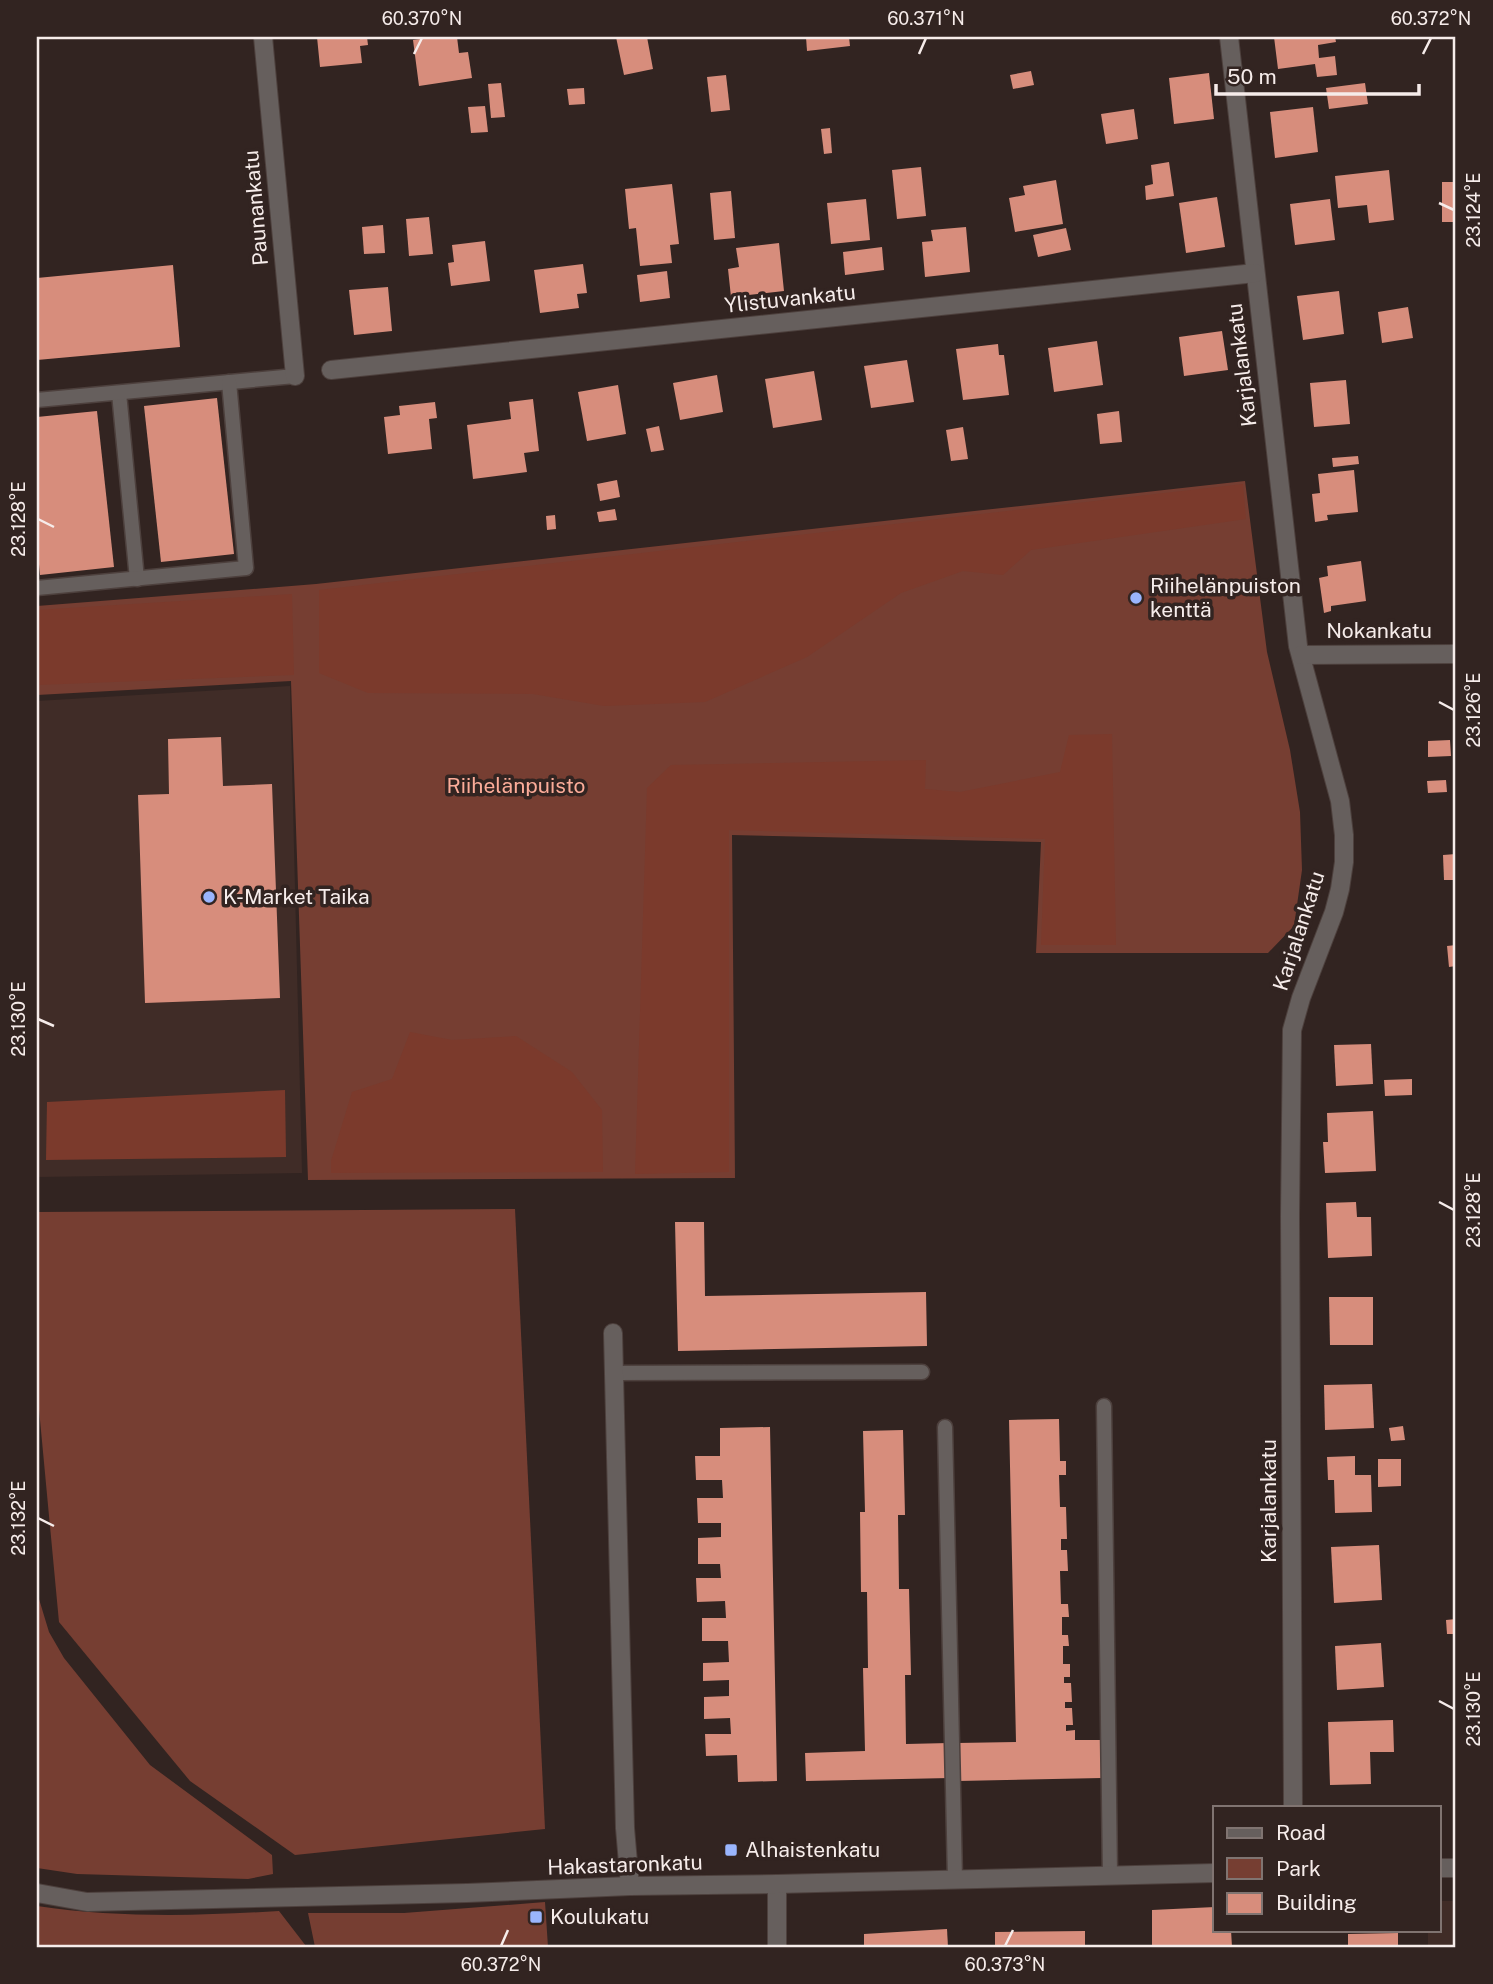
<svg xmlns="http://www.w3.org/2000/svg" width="1493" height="1984" viewBox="0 0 1493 1984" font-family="'Public Sans',sans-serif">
  <rect width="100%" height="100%" fill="#322421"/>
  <g fill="#402c27">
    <path d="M290 686 302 1173 37 1177V701Z"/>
    <path d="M1439 1901H1456V1947H1428V1930H1439Z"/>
  </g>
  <g fill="#763e32">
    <path d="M1245 481 1267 652 1290 750 1300 812 1302 870 1294 926 1268 953H1036L1041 842 732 835 735 1178 308 1180 291 681 37 695V606L316 584Z"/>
    <path d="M515 1209 545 1829 295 1855 190 1781 59 1622 37 1388V1212Z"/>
    <path d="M37 1578 39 1599 49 1632 64 1658 150 1765 272 1855 273 1874 248 1879 77 1874 37 1868Z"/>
    <path d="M545 1902 548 1947H315L308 1913H404Z"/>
    <path d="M37 1906C117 1918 199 1916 279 1911L306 1946 37 1947Z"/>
  </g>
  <g fill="#7b3a2c">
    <path d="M1243 484 1246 519 1031 550 1003 575 963 571 901 593 807 657 705 702 604 706 533 694 368 693 319 673V590Z"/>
    <path d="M292 594 294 675 37 685V610Z"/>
    <path d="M1112 734 1116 945H1041L1045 839 729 830V1172L635 1174 647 788 671 765 926 760 925 789 960 792 1060 772 1069 735Z"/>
    <path d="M410 1032 452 1040 516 1036 572 1072 602 1110 603 1172 331 1173V1161L352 1092 392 1079Z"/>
    <path d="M285 1090 286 1157 46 1160 47 1102Z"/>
  </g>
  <g fill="#d78d7c">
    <path d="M317 37H367L368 45 360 46 362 63 320 67Z"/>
    <path d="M435 37H457L459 53 468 52 472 78 419 86 413 40Z"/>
    <path d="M616 37H647L653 69 624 75Z"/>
    <path d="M806 37H849L850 46 807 51Z"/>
    <path d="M1274 37H1335L1336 42 1318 45 1319 58 1335 56 1337 75 1317 77 1315 64 1278 69Z"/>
    <path d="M1031 71 1034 85 1013 89 1010 75Z"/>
    <path d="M1209 73 1214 119 1174 124 1169 78Z"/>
    <path d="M726 75 730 110 711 112 707 77Z"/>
    <path d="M501 83 505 117 491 118 488 84Z"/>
    <path d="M1365 83 1368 104 1329 109 1326 88Z"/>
    <path d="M584 88 585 104 569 105 567 89Z"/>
    <path d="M485 106 488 132 471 133 468 107Z"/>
    <path d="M1313 107 1318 152 1275 158 1270 112Z"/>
    <path d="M1134 109 1138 139 1106 144 1101 114Z"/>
    <path d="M830 128 832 153 824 154 821 129Z"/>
    <path d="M1169 162 1174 196 1146 200 1145 186 1153 184 1151 165Z"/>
    <path d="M921 167 926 216 897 219 892 170Z"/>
    <path d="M1389 170 1394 220 1369 223 1367 205 1338 208 1335 176Z"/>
    <path d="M1056 180 1063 224 1015 232 1009 198 1025 195 1023 186Z"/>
    <rect x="1442" y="182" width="14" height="40"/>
    <path d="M672 184 679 244 670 245 672 263 640 266 636 228 629 229 625 189Z"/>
    <path d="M731 191 735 238 714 240 710 193Z"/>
    <path d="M1217 197 1225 247 1186 253 1179 203Z"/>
    <path d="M866 199 870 240 831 244 827 203Z"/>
    <path d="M1330 199 1335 240 1295 245 1290 204Z"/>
    <path d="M429 217 433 254 409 256 406 219Z"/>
    <path d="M383 225 385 253 364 254 362 227Z"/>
    <path d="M966 227 970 272 925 277 922 242 933 241 931 230Z"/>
    <path d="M1066 228 1071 250 1038 257 1033 235Z"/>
    <path d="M485 241 490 281 451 286 448 263 454 262 452 245Z"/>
    <path d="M779 243 784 291 731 297 728 269 739 267 736 248Z"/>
    <path d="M882 247 884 270 845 275 843 252Z"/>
    <path d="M583 264 587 293 577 294 579 308 540 313 534 270Z"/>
    <path d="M173 265 180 347 37 360V278Z"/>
    <path d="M667 271 670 298 640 302 637 275Z"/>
    <path d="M388 287 392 331 354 335 349 290Z"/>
    <path d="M1339 291 1344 334 1303 340 1297 296Z"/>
    <path d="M1408 307 1413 338 1382 343 1378 312Z"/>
    <path d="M1222 331 1228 370 1184 376 1179 337Z"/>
    <path d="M1097 341 1103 385 1054 392 1048 348Z"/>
    <path d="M998 344 999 355H1004L1009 395 963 400 956 349Z"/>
    <path d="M907 360 914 402 871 408 864 366Z"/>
    <path d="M814 371 822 420 773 428 765 379Z"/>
    <path d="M717 375 723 412 680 420 673 383Z"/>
    <path d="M1346 380 1350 424 1314 427 1310 383Z"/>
    <path d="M618 385 626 434 587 441 578 392Z"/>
    <path d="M217 398 234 554 161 562 144 406Z"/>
    <path d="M533 399 539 451 524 453 527 472 473 479 467 425 511 419 509 402Z"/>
    <path d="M435 402 437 418 429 419 432 449 388 454 384 417 400 415 399 406Z"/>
    <path d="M97 411 114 567 40 575 37 542V417Z"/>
    <path d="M1119 411 1122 442 1100 444 1097 414Z"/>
    <path d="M659 426 664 450 651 452 646 429Z"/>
    <path d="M963 427 968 459 951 461 946 430Z"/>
    <path d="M1358 456 1359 464 1333 467 1332 458Z"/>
    <path d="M1354 470 1358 512 1327 515 1328 520 1315 522 1312 494 1320 493 1318 474Z"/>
    <path d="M617 480 620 497 600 501 597 484Z"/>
    <path d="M615 509 617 520 599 522 597 512Z"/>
    <path d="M555 515 556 529 547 530 546 516Z"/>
    <path d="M1361 561 1366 601 1331 606V611L1324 613 1319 578 1328 576 1327 566Z"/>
    <path d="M221 737 223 786 272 784 280 998 145 1003 138 795 169 794 168 739Z"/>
    <path d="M1450 740 1451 756 1428 757V741Z"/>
    <path d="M1446 780 1447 792 1428 793 1427 781Z"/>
    <path d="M1456 854V880H1444L1443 855Z"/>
    <path d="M1456 945V966L1449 967 1447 946Z"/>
    <path d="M1371 1044 1373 1084 1336 1086 1334 1045Z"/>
    <path d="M1412 1079V1095L1385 1096 1384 1080Z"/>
    <path d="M1373 1111 1376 1171 1325 1173 1323 1142H1328L1327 1113Z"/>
    <path d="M1356 1202 1357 1217H1371L1372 1256 1328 1258 1326 1203Z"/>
    <path d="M675 1222H704L705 1296 926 1292 927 1346 678 1351Z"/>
    <path d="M1329 1297H1373V1345H1330Z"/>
    <path d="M1372 1384 1374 1428 1325 1430 1324 1385Z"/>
    <path d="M1059 1419 1060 1461H1066V1475H1059L1060 1507H1066L1067 1539H1061V1550H1067L1068 1571H1060L1061 1604H1068L1069 1617H1062V1635H1068L1069 1646H1063V1664H1070V1677H1064V1683H1071L1072 1702H1065V1708H1072L1073 1725H1066V1731L1075 1730V1740H1101L1102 1778 958 1781 957 1743 1016 1742 1009 1420Z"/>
    <path d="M1403 1426 1405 1440 1391 1441 1389 1428Z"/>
    <path d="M770 1427 777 1781 738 1782 737 1755 706 1756 705 1734H731L730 1718 704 1719V1697L729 1696V1680L703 1681V1663L729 1662 728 1641H702V1618H726L725 1601 697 1602 696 1578H721L720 1564H698V1538L721 1537V1523H698L697 1498H723L722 1480H696L695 1456H720V1428Z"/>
    <path d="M903 1430 905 1515H898L899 1589H909L911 1675H905L906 1744 949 1743 950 1778 806 1781 805 1753 865 1751 863 1668H868L867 1592H861L860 1512H865L863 1431Z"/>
    <path d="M1355 1456V1475H1371L1372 1512 1335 1513 1334 1480H1328L1327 1457Z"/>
    <path d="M1378 1459H1401V1486L1378 1487Z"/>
    <path d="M1379 1545 1382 1600 1334 1603 1331 1547Z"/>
    <path d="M1456 1619V1634H1447L1446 1620Z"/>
    <path d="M1381 1643 1384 1687 1337 1690 1335 1646Z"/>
    <path d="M1393 1720 1394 1752H1370L1371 1784 1330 1785 1328 1722Z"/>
    <path d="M1215 1907V1930H1231L1232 1947H1152V1910Z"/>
    <path d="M947 1929 948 1947H864V1934Z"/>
    <path d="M1085 1931V1947H995V1932Z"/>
    <path d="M1398 1933V1947H1348V1934Z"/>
  </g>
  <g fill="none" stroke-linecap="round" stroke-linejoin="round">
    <defs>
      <g id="lane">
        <path d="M119 393 137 579"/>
        <path d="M37 400 295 376"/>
        <path d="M37 588 246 568 229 382"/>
        <path d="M614 1373 922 1372"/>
        <path d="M1104 1406 1110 1875"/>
        <path d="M945 1427 955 1879"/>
      </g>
      <g id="street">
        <path d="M263 37 295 376"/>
        <path d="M1229 37 1298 646 1340 801 1344 835V862L1340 889 1334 912 1301 998 1292 1030 1290 1216 1293 1807"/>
        <path d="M331 370 1255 273"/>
        <path d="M1301 655 1456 654"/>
        <path d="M613 1333 625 1828 630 1886"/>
        <path d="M1439 1868H1456"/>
        <path d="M777 1884V1947"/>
        <path d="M37 1893 87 1902 467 1893 630 1886 777 1884 1215 1873"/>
      </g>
    </defs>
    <use href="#lane" stroke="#4d403d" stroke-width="17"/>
    <use href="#street" stroke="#4d403d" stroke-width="20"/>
    <use href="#lane" stroke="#665f5d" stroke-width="14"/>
    <use href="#street" stroke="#665f5d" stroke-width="18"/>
  </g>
  <path fill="none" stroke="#f6ecea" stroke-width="2.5" d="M414 54 422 38M919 54 926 38M1423 54 1431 38M1439 203 1454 210M38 519 54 527M1439 702 1454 710M38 1019 54 1026M1439 1202 1454 1210M38 1518 54 1526M1439 1701 1454 1709M501 1946 508 1930M1005 1946 1013 1930"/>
  <g fill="#9ab5fd" stroke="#322421" stroke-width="2.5">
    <circle cx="1136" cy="598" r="7"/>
    <circle cx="209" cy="897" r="7"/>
    <rect x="724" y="1843" width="14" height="14" rx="3.5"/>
    <rect x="529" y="1910" width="14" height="14" rx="3.5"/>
  </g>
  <g text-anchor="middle" stroke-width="7" stroke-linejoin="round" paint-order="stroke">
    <g font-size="21" fill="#f6ecea" stroke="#322421">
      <text transform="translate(256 208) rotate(-95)" y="7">Paunankatu</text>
      <text transform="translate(790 299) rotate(-6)" y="7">Ylistuvankatu</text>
      <text transform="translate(1242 365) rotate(-97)" y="7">Karjalankatu</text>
      <text x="1379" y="638">Nokankatu</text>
      <text transform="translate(1299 931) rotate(-72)" y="7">Karjalankatu</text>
      <text transform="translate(1269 1501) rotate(-90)" y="7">Karjalankatu</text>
      <text transform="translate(625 1865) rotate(-2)" y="7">Hakastaronkatu</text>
    </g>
    <g font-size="21" fill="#f6ecea" stroke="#322421" text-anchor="start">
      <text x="1150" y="593">Riihelänpuiston<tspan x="1150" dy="24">kenttä</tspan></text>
      <text x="223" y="904">K-Market Taika</text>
      <text x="745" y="1857">Alhaistenkatu</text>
      <text x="550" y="1924">Koulukatu</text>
    </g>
    <g font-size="21" fill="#fcac99" stroke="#322421">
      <text x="516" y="793">Riihelänpuisto</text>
    </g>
  </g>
  <rect width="1493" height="1984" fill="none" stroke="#322421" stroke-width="77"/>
  <rect x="1213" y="1806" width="228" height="126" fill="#322421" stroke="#807471" stroke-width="2"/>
  <rect x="1227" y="1828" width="35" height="10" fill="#665f5d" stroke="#807471" stroke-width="2"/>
  <text x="1276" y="1840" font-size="21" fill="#f6ecea">Road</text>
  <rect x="1227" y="1858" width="35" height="21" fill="#763e32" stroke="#807471" stroke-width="2"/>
  <text x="1276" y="1876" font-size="21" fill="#f6ecea">Park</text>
  <rect x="1227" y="1893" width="35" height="21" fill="#d78d7c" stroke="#807471" stroke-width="2"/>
  <text x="1276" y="1910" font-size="21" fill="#f6ecea">Building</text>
  <path d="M1216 84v10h203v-10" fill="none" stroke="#f6ecea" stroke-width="3.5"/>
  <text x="1227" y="84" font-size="21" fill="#f6ecea" stroke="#322421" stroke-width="5" paint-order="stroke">50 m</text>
  <rect x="38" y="38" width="1416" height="1908" fill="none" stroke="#f6ecea" stroke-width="2.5"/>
  <g font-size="18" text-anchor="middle" fill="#f6ecea">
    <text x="422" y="25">60.370°N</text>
    <text x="926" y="25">60.371°N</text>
    <text x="1431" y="25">60.372°N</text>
    <text transform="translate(1474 210) rotate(-90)" y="6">23.124°E</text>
    <text transform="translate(19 519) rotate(-90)" y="6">23.128°E</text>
    <text transform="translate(1474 710) rotate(-90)" y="6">23.126°E</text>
    <text transform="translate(19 1019) rotate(-90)" y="6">23.130°E</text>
    <text transform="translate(1474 1210) rotate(-90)" y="6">23.128°E</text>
    <text transform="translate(19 1518) rotate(-90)" y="6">23.132°E</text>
    <text transform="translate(1474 1709) rotate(-90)" y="6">23.130°E</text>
    <text x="501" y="1971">60.372°N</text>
    <text x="1005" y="1971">60.373°N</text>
  </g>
</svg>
